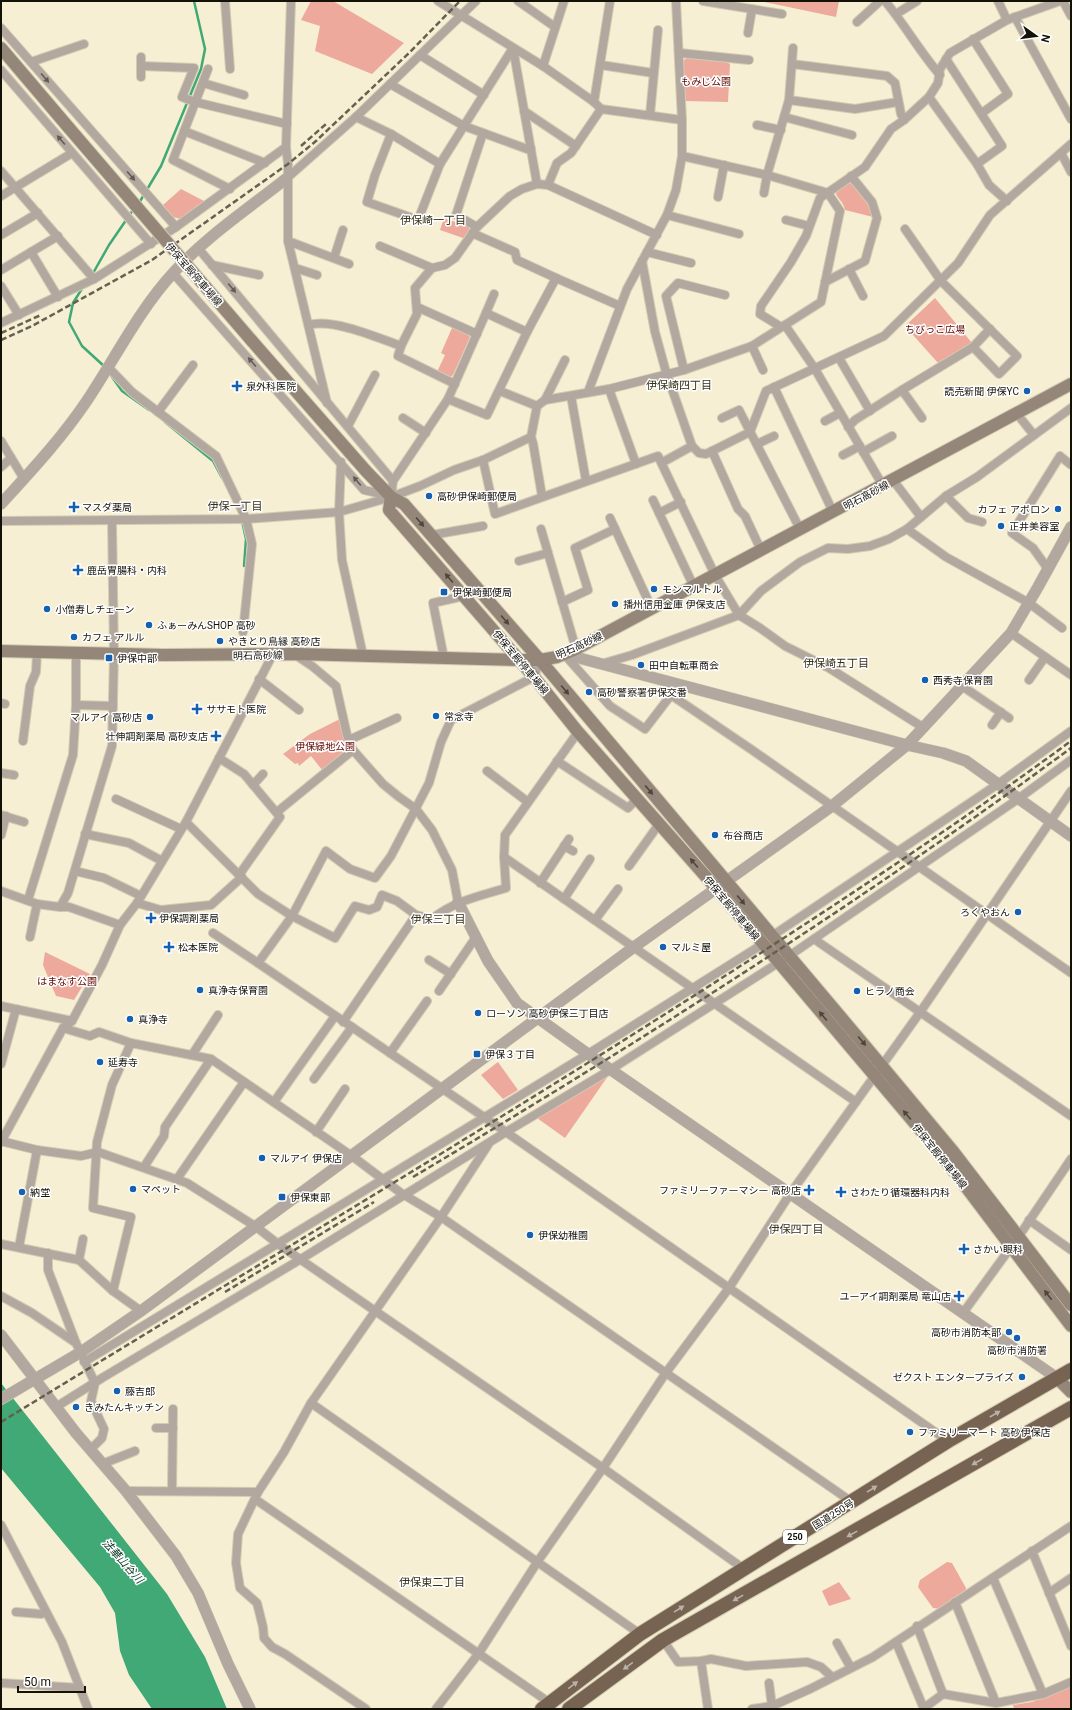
<svg xmlns="http://www.w3.org/2000/svg" width="1072" height="1710" viewBox="0 0 1072 1710" font-family="Roboto,'Noto Sans JP',sans-serif">
  <rect width="100%" height="100%" fill="#f6efd3"/>
  <g fill="#edaa9c">
    <path d="M311 1H333L404 43 372 74 315 51 320 26 301 20Z"/>
    <path d="M760 1H839L836 17Z"/>
    <path d="M687 58 726 62 730 64 728 102 685 101 683 65 684 60Z"/>
    <path d="M851 180 866 196 873 217 845 210C844 201 835 198 835 189Z"/>
    <path d="M181 189 206 202 181 219 173 217 163 205Z"/>
    <path d="M444 218 469 227V232L463 238 440 230Z"/>
    <path d="M935 298 972 343 938 363 905 326Z"/>
    <path d="M452 328 468 334 470 337 453 375 450 377 437 372 445 355 441 353Z"/>
    <path d="M340 719 349 748 323 771 311 756 299 766 298 763 295 764 283 754 310 734Z"/>
    <path d="M45 952 90 974 74 1000 56 996 43 965Z"/>
    <path d="M498 1062 518 1090 503 1099 481 1075Z"/>
    <path d="M606 1073 608 1076 565 1138 537 1118Z"/>
    <path d="M947 1562 952 1563 966 1588 965 1593 941 1609 933 1608 918 1587 920 1580Z"/>
    <path d="M839 1582 851 1599 829 1606 822 1591Z"/>
    <path d="M1071 1686V1709H1014L1013 1705 1032 1702Z"/>
  </g>
  <path fill="#40a976" d="M1 1383 167 1594 205 1657 227 1709H152L129 1675 120 1651 115 1613 100 1587 1 1468Z"/>
  <g fill="none" stroke-linecap="round" stroke-linejoin="round">
    <g stroke="#40a976" stroke-width="2.5">
      <path d="M139 203 161 166 201 69 205 49 194 1"/>
      <path d="M92 275 109 245 133 210"/>
      <path d="M83 287 73 303 69 322 82 346 105 367"/>
      <path d="M110 374 122 391 149 410"/>
      <path d="M165 422 213 461 222 478"/>
      <path d="M242 521 246 539 244 566"/>
    </g>
    <defs>
      <g id="minor">
        <path d="M225 1 230 69"/>
        <path d="M291 1 286 147 288 164V241L327 403"/>
        <path d="M438 1 543 66 594 102 601 109 571 153 557 163 548 185"/>
        <path d="M518 1 555 27"/>
        <path d="M703 1 782 14"/>
        <path d="M885 1C905 25 920 52 940 75"/>
        <path d="M998 1 1007 20"/>
        <path d="M1063 1 1071 16"/>
        <path d="M896 14 917 1"/>
        <path d="M1015 17 1071 119"/>
        <path d="M857 22 880 1"/>
        <path d="M1 28 176 227"/>
        <path d="M748 33 752 9"/>
        <path d="M973 39 1008 94 982 113"/>
        <path d="M680 53 749 60"/>
        <path d="M420 55 484 95"/>
        <path d="M141 57V77"/>
        <path d="M946 59 1002 146 977 164"/>
        <path d="M31 62 84 44"/>
        <path d="M792 64 887 76 895 83 901 114 904 120"/>
        <path d="M601 65 653 73"/>
        <path d="M141 66 194 68 182 97 195 102 287 124"/>
        <path d="M543 66 564 1"/>
        <path d="M208 69 173 160 230 189"/>
        <path d="M1 70 151 244"/>
        <path d="M203 83 244 95"/>
        <path d="M390 84 464 126 527 149H531"/>
        <path d="M929 97 977 164 989 185 1007 201"/>
        <path d="M789 100 855 109 898 102"/>
        <path d="M594 102 610 1"/>
        <path d="M601 109 682 120"/>
        <path d="M524 111 576 146"/>
        <path d="M650 115 658 30"/>
        <path d="M356 117 391 134 440 164"/>
        <path d="M784 117 852 135"/>
        <path d="M757 125 781 130"/>
        <path d="M184 131 265 163"/>
        <path d="M391 134 375 175 367 202 418 220 440 164 513 48 537 184"/>
        <path d="M1061 153 1071 172"/>
        <path d="M1 171 94 279 1 323"/>
        <path d="M287 178 356 117 476 1"/>
        <path d="M764 193 767 175 789 100 793 48"/>
        <path d="M1 196 72 153"/>
        <path d="M718 197 724 165"/>
        <path d="M667 215 739 234"/>
        <path d="M786 220 809 226"/>
        <path d="M477 227 456 215 483 133"/>
        <path d="M905 229 941 281 1017 356 999 374 973 347"/>
        <path d="M472 233 515 252 517 260 556 278"/>
        <path d="M1 235 38 213"/>
        <path d="M288 241 349 264"/>
        <path d="M380 246 432 268"/>
        <path d="M198 248 393 481"/>
        <path d="M31 252 58 297"/>
        <path d="M647 252 691 263"/>
        <path d="M334 258 343 230"/>
        <path d="M642 261 655 332 666 372 692 446"/>
        <path d="M212 265 259 275"/>
        <path d="M295 268 317 275"/>
        <path d="M849 269 863 296"/>
        <path d="M1 270 58 236"/>
        <path d="M173 273 364 490 390 496"/>
        <path d="M94 279 176 227 286 147"/>
        <path d="M825 282 865 261 877 218 872 202 851 176"/>
        <path d="M1 286 19 315"/>
        <path d="M417 307 477 334"/>
        <path d="M486 313 494 294"/>
        <path d="M309 325C332 318 379 338 401 346L417 314 415 288 432 268 445 265 455 258 477 227 510 196 522 189 537 184 548 185 657 235"/>
        <path d="M785 325 815 369 883 486"/>
        <path d="M781 327 760 314 761 306 791 262 806 236 820 198 865 167 891 129 904 120 929 97 938 83 940 69 950 53 1007 20 1060 1"/>
        <path d="M401 346 398 356 455 384"/>
        <path d="M752 346 763 370"/>
        <path d="M839 358 870 411"/>
        <path d="M108 367 132 392 216 456 246 519 252 544 243 632"/>
        <path d="M684 370 666 296 678 283 725 295"/>
        <path d="M774 387 833 512"/>
        <path d="M609 389 636 464"/>
        <path d="M902 390 922 418"/>
        <path d="M500 391 537 406"/>
        <path d="M588 392 627 289 667 215 676 190 682 156V120L676 1"/>
        <path d="M571 396 586 481"/>
        <path d="M448 399 487 415 527 332 556 278 620 306"/>
        <path d="M545 400 565 360"/>
        <path d="M158 412 193 365"/>
        <path d="M1017 414 1034 435"/>
        <path d="M403 418 426 433"/>
        <path d="M722 418 739 410 800 529"/>
        <path d="M825 421 840 413"/>
        <path d="M348 426 375 375"/>
        <path d="M848 427 855 420 902 390 973 347 990 329"/>
        <path d="M531 437 533 443 542 496"/>
        <path d="M1 441 24 479"/>
        <path d="M757 444 774 436"/>
        <path d="M712 451 738 509 745 516 761 550"/>
        <path d="M863 452 892 436"/>
        <path d="M843 455 860 446"/>
        <path d="M483 460 495 514 658 456 715 575 739 615 760 628 785 646 829 668 924 728"/>
        <path d="M341 462 339 512 342 560 363 655"/>
        <path d="M663 462 692 446 699 453 706 454 750 432 766 391 884 336 958 263 990 215 1071 144"/>
        <path d="M1 467 11 458"/>
        <path d="M893 480 921 517"/>
        <path d="M946 496 968 518 982 522"/>
        <path d="M391 497 393 481 448 399 486 313 527 332"/>
        <path d="M653 500 694 587"/>
        <path d="M659 513 681 502"/>
        <path d="M610 518 652 609"/>
        <path d="M1 521 246 519 339 512 391 497 420 486 454 470 483 460 531 437 537 406 545 400 609 389 684 370 752 346 821 302 840 211 828 193 767 175 682 156"/>
        <path d="M541 529 576 649"/>
        <path d="M907 529 946 557 1029 603 1062 628"/>
        <path d="M432 535 483 526"/>
        <path d="M519 561 548 553"/>
        <path d="M1048 569 1033 548 1012 533 1060 456 1071 465"/>
        <path d="M562 602 588 590 575 548 615 529"/>
        <path d="M1011 633 1071 675"/>
        <path d="M297 654 300 658 312 666 336 686 347 735 353 750 383 784 399 797 416 809 432 830 452 870 458 902"/>
        <path d="M564 654 610 706 645 729 671 695"/>
        <path d="M444 658 433 603 464 596"/>
        <path d="M540 660 534 677 451 720 441 742 429 783 391 856 375 878 350 869 326 851 292 916 258 963 503 1130 948 1441"/>
        <path d="M601 664 632 655 739 615 761 591 800 562 828 548 848 549 870 546 889 539 907 529 946 496 977 477 1071 408"/>
        <path d="M259 679 299 710"/>
        <path d="M1029 680 1045 657"/>
        <path d="M674 684 671 695 755 752 1071 973"/>
        <path d="M962 686 1009 718"/>
        <path d="M1 703 5 704"/>
        <path d="M76 705 113 706"/>
        <path d="M992 725 1001 712"/>
        <path d="M349 740 397 718"/>
        <path d="M23 741 30 686 36 672 37 652"/>
        <path d="M219 758 244 774 280 817 239 875"/>
        <path d="M557 761 628 808 638 798"/>
        <path d="M487 771 528 802"/>
        <path d="M1 773 14 775"/>
        <path d="M253 785 263 774"/>
        <path d="M116 799 181 829"/>
        <path d="M277 812 353 750"/>
        <path d="M1 815 24 822"/>
        <path d="M186 822 258 894 292 916 335 938 355 906 369 910 377 907 382 895 397 901 416 915 432 919C454 901 480 896 506 888L504 857 505 835 578 732"/>
        <path d="M85 834 129 843 162 861"/>
        <path d="M1 835 6 816"/>
        <path d="M564 846 573 851"/>
        <path d="M504 857 856 1102"/>
        <path d="M629 866 659 824"/>
        <path d="M75 871 104 878 141 896"/>
        <path d="M540 883 569 839"/>
        <path d="M1 891 37 904 60 907H69L120 925"/>
        <path d="M564 899 590 859"/>
        <path d="M28 900 73 755 76 705V653"/>
        <path d="M137 903 161 910 211 905 242 877"/>
        <path d="M60 907 68 893 112 746 114 654 112 520"/>
        <path d="M595 920 618 889"/>
        <path d="M213 933 258 963"/>
        <path d="M772 936 998 784 1071 731"/>
        <path d="M30 937 37 904"/>
        <path d="M814 939 1071 1116"/>
        <path d="M429 960 451 974"/>
        <path d="M439 991 476 937"/>
        <path d="M1 1006 72 1021"/>
        <path d="M343 1022 416 915"/>
        <path d="M63 1028 90 1036 99 1032 131 1043 211 1059 352 1156 401 1193 441 1217 852 1502"/>
        <path d="M390 1053 427 1001"/>
        <path d="M192 1055 218 1015"/>
        <path d="M1 1064 16 1009"/>
        <path d="M314 1079 352 1027"/>
        <path d="M274 1102 335 1016"/>
        <path d="M316 1132 345 1089"/>
        <path d="M1 1141 37 1150 81 1156 98 1152 187 1183 255 1226 278 1244 603 1468 744 1569"/>
        <path d="M1 1142 63 1028 72 1021 102 965 120 925 137 903 186 822 273 654"/>
        <path d="M144 1167 164 1136 165 1127 211 1059"/>
        <path d="M177 1179 244 1082"/>
        <path d="M1029 1220 1071 1250"/>
        <path d="M1 1244 79 1260 113 1291 141 1311"/>
        <path d="M19 1247 37 1150"/>
        <path d="M48 1253V1270L76 1343"/>
        <path d="M79 1260 83 1239"/>
        <path d="M113 1291 131 1217 93 1208 97 1142 112 1085 131 1043"/>
        <path d="M1 1296 32 1313 76 1343 95 1383 91 1401 104 1429 102 1438 90 1450"/>
        <path d="M963 1313 1019 1236 1071 1159"/>
        <path d="M84 1362 588 1054 763 944"/>
        <path d="M311 1403 640 1634"/>
        <path d="M56 1407 102 1378 301 1259 506 1132 610 1070 789 956 1018 799 1071 760"/>
        <path d="M156 1428H173"/>
        <path d="M102 1464 135 1451"/>
        <path d="M126 1491 258 1492"/>
        <path d="M172 1491 173 1409"/>
        <path d="M255 1499 550 1703"/>
        <path d="M1 1525 62 1642 88 1709"/>
        <path d="M1032 1551 1071 1646"/>
        <path d="M993 1578 1043 1694"/>
        <path d="M1049 1593 1071 1578"/>
        <path d="M955 1602 996 1703"/>
        <path d="M16 1612 41 1614 46 1612"/>
        <path d="M917 1626 943 1694"/>
        <path d="M663 1640 678 1662 701 1661 711 1659 746 1666 807 1662 821 1667 832 1677"/>
        <path d="M896 1642 924 1709"/>
        <path d="M837 1643 851 1668"/>
        <path d="M701 1661 708 1709"/>
        <path d="M1 1683 80 1688"/>
        <path d="M769 1683 772 1706"/>
        <path d="M924 1708 943 1694 996 1703 1043 1694 1071 1682"/>
        <path d="M366 1709 285 1654 272 1647 264 1638 263 1627 257 1603 240 1588 236 1563 238 1534 258 1492 284 1452 311 1403 441 1217 488 1145"/>
        <path d="M436 1709 479 1653 538 1561 603 1468 665 1374 729 1288 790 1194 921 1011 1071 791"/>
        <path d="M752 1709 772 1706 810 1689 873 1657 1071 1526"/>
      </g>
      <g id="tertiary">
        <path d="M1 504C31 471 61 439 86 402 115 359 138 311 174 272 207 236 249 208 287 178"/>
        <path d="M564 654 907 745 943 753 966 761 1071 836"/>
        <path d="M458 902 488 961 517 1003 588 1054 1057 1378"/>
        <path d="M1 1335 76 1433 126 1491 176 1556 198 1593 228 1664 250 1709"/>
        <path d="M1 1399 81 1352 141 1311 634 947 832 806 907 745 1011 633 1038 587 1071 527"/>
      </g>
      <g id="secondary">
        <path d="M1 48 69 128"/>
        <path d="M252 341 366 471 391 497 404 504 540 660 882 1066 952 1150 1071 1305"/>
        <path d="M391 497 389 510 534 677 578 732 716 888 944 1158 1071 1326"/>
        <path d="M1 651 164 655 297 654 519 660H540L557 657 576 649 1071 384"/>
        <path d="M1057 1378 1071 1392"/>
      </g>
      <g id="trunk">
        <path d="M542 1709 640 1634 948 1441 1071 1370"/>
        <path d="M569 1709 663 1640 1071 1408"/>
      </g>
    </defs>
    <use href="#minor" stroke="#d2cbb2" stroke-width="10"/>
    <use href="#tertiary" stroke="#d2cbb2" stroke-width="12"/>
    <use href="#secondary" stroke="#d2cbb2" stroke-width="14"/>
    <use href="#trunk" stroke="#d2cbb2" stroke-width="16"/>
    <use href="#minor" stroke="#b2a89f" stroke-width="8"/>
    <use href="#tertiary" stroke="#b2a89f" stroke-width="11"/>
    <use href="#secondary" stroke="#948679" stroke-width="12"/>
    <use href="#trunk" stroke="#766352" stroke-width="14"/>
    <g stroke="#656150" stroke-width="2.5" stroke-dasharray="6 3" stroke-linecap="butt">
      <path d="M301 146 326 124"/>
      <path d="M1 333 41 315"/>
      <path d="M1 340 32 326 152 260 288 164 316 141 409 53 460 1"/>
      <path d="M413 1177C638 1043 860 903 1071 748"/>
      <path d="M225 1292 374 1202"/>
      <path d="M1 1422C199 1301 397 1182 594 1059 756 957 917 854 1071 741"/>
    </g>
    <defs>
      <path id="secondary-bridge" d="M69 128 252 341"/>
    </defs>
    <use href="#secondary-bridge" stroke="#d2cbb2" stroke-width="14" stroke-linecap="butt"/>
    <use href="#secondary-bridge" stroke="#948679" stroke-width="12"/>
  </g>
  <defs><path id="oneway-solid" d="M-6-.8H1V-3.2L6.5 0L1 3.2V.8H-6Z"/></defs>
  <g fill="#635c53">
    <use href="#oneway-solid" transform="translate(45 78) rotate(49)"/>
    <use href="#oneway-solid" transform="translate(61 140) rotate(-131)"/>
    <use href="#oneway-solid" transform="translate(131 176) rotate(49)"/>
    <use href="#oneway-solid" transform="translate(232 288) rotate(50)"/>
    <use href="#oneway-solid" transform="translate(252 362) rotate(-131)"/>
    <use href="#oneway-solid" transform="translate(357 481) rotate(-130)"/>
  </g>
  <g fill="#4e463a">
    <use href="#oneway-solid" transform="translate(420 522) rotate(49)"/>
    <use href="#oneway-solid" transform="translate(449 578) rotate(-131)"/>
    <use href="#oneway-solid" transform="translate(505 620) rotate(49)"/>
    <use href="#oneway-solid" transform="translate(565 690) rotate(50)"/>
    <use href="#oneway-solid" transform="translate(649 790) rotate(50)"/>
    <use href="#oneway-solid" transform="translate(694 863) rotate(-131)"/>
    <use href="#oneway-solid" transform="translate(741 900) rotate(50)"/>
    <use href="#oneway-solid" transform="translate(823 1016) rotate(-130)"/>
    <use href="#oneway-solid" transform="translate(862 1041) rotate(50)"/>
    <use href="#oneway-solid" transform="translate(907 1115) rotate(-131)"/>
    <use href="#oneway-solid" transform="translate(1048 1295) rotate(-127)"/>
  </g>
  <g fill="#bab1a8">
    <use href="#oneway-solid" transform="translate(995 1414) rotate(-30)"/>
    <use href="#oneway-solid" transform="translate(977 1462) rotate(150)"/>
    <use href="#oneway-solid" transform="translate(872 1489) rotate(-32)"/>
    <use href="#oneway-solid" transform="translate(852 1534) rotate(151)"/>
    <use href="#oneway-solid" transform="translate(738 1598) rotate(151)"/>
    <use href="#oneway-solid" transform="translate(679 1609) rotate(-32)"/>
    <use href="#oneway-solid" transform="translate(628 1666) rotate(144)"/>
    <use href="#oneway-solid" transform="translate(573 1685) rotate(-38)"/>
  </g>
  <g fill="#1560af" stroke="#fff" stroke-width="1.5">
    <path d="M235 380h4v4h4v4h-4v4h-4v-4h-4v-4h4z"/>
    <circle cx="1027" cy="391" r="4"/>
    <circle cx="429" cy="496" r="4"/>
    <path d="M72 501h4v4h4v4h-4v4h-4v-4h-4v-4h4z"/>
    <circle cx="1058" cy="509" r="4"/>
    <circle cx="1001" cy="526" r="4"/>
    <path d="M76 564h4v4h4v4h-4v4h-4v-4h-4v-4h4z"/>
    <circle cx="654" cy="589" r="4"/>
    <rect x="440" y="588" width="8" height="8" rx="2"/>
    <circle cx="615" cy="604" r="4"/>
    <circle cx="47" cy="609" r="4"/>
    <circle cx="149" cy="625" r="4"/>
    <circle cx="74" cy="637" r="4"/>
    <circle cx="220" cy="641" r="4"/>
    <rect x="105" y="654" width="8" height="8" rx="2"/>
    <circle cx="641" cy="665" r="4"/>
    <circle cx="925" cy="680" r="4"/>
    <circle cx="589" cy="692" r="4"/>
    <path d="M195 703h4v4h4v4h-4v4h-4v-4h-4v-4h4z"/>
    <circle cx="436" cy="716" r="4"/>
    <circle cx="150" cy="717" r="4"/>
    <path d="M214 730h4v4h4v4h-4v4h-4v-4h-4v-4h4z"/>
    <circle cx="715" cy="835" r="4"/>
    <circle cx="1018" cy="912" r="4"/>
    <path d="M149 912h4v4h4v4h-4v4h-4v-4h-4v-4h4z"/>
    <path d="M167 941h4v4h4v4h-4v4h-4v-4h-4v-4h4z"/>
    <circle cx="663" cy="947" r="4"/>
    <circle cx="200" cy="990" r="4"/>
    <circle cx="857" cy="991" r="4"/>
    <circle cx="478" cy="1013" r="4"/>
    <circle cx="130" cy="1019" r="4"/>
    <rect x="473" y="1050" width="8" height="8" rx="2"/>
    <circle cx="100" cy="1062" r="4"/>
    <circle cx="262" cy="1158" r="4"/>
    <circle cx="133" cy="1189" r="4"/>
    <path d="M807 1184h4v4h4v4h-4v4h-4v-4h-4v-4h4z"/>
    <circle cx="22" cy="1192" r="4"/>
    <path d="M839 1186h4v4h4v4h-4v4h-4v-4h-4v-4h4z"/>
    <rect x="278" y="1193" width="8" height="8" rx="2"/>
    <circle cx="530" cy="1235" r="4"/>
    <path d="M962 1243h4v4h4v4h-4v4h-4v-4h-4v-4h4z"/>
    <path d="M957 1290h4v4h4v4h-4v4h-4v-4h-4v-4h4z"/>
    <circle cx="1009" cy="1332" r="4"/>
    <circle cx="1017" cy="1338" r="4"/>
    <circle cx="1022" cy="1377" r="4"/>
    <circle cx="117" cy="1391" r="4"/>
    <circle cx="76" cy="1407" r="4"/>
    <circle cx="910" cy="1432" r="4"/>
  </g>
  <g text-anchor="middle" stroke-width="3" stroke-linejoin="round" paint-order="stroke">
    <rect fill="#fff" stroke="#5a5851" stroke-width="1" x="783" y="1530" width="24" height="14" rx="3"/>
    <g font-size="9" font-weight="bold" fill="#141107">
      <text x="795" y="1540">250</text>
    </g>
    <g font-size="10" fill="#620900" stroke="#fff">
      <text x="706" y="85">もみじ公園</text>
      <text x="935" y="333">ちびっこ広場</text>
      <text x="325" y="750">伊保緑地公園</text>
      <text x="67" y="985">はまなす公園</text>
    </g>
    <g font-size="10" fill="#141107" stroke="#fff">
      <text transform="translate(194 274) rotate(49)" y="4">伊保宝殿停車場線</text>
      <text transform="translate(866 495) rotate(-28)" y="4">明石高砂線</text>
      <text transform="translate(579 645) rotate(-24)" y="4">明石高砂線</text>
      <text transform="translate(258 655) rotate(-1)" y="4">明石高砂線</text>
      <text transform="translate(521 662) rotate(50)" y="4">伊保宝殿停車場線</text>
      <text transform="translate(732 908) rotate(50)" y="4">伊保宝殿停車場線</text>
      <text transform="translate(940 1156) rotate(51)" y="4">伊保宝殿停車場線</text>
      <text transform="translate(833 1514) rotate(-32)" y="4">国道250号</text>
    </g>
    <g font-size="10" fill="#141107" stroke="#fff" text-anchor="start">
      <text x="246" y="390">泉外科医院</text>
      <text x="1019" y="395" text-anchor="end">読売新聞 伊保YC</text>
      <text x="437" y="500">高砂伊保崎郵便局</text>
      <text x="82" y="511">マスダ薬局</text>
      <text x="1050" y="513" text-anchor="end">カフェ アポロン</text>
      <text x="1009" y="530">正井美容室</text>
      <text x="87" y="574">鹿岳胃腸科・内科</text>
      <text x="662" y="593">モンマルトル</text>
      <text x="452" y="596">伊保崎郵便局</text>
      <text x="623" y="608">播州信用金庫 伊保支店</text>
      <text x="55" y="613">小僧寿しチェーン</text>
      <text x="157" y="629">ふぁーみんSHOP 高砂</text>
      <text x="82" y="641">カフェ アルル</text>
      <text x="228" y="645">やきとり鳥縁 高砂店</text>
      <text x="117" y="662">伊保中部</text>
      <text x="649" y="669">田中自転車商会</text>
      <text x="933" y="684">西秀寺保育園</text>
      <text x="597" y="696">高砂警察署伊保交番</text>
      <text x="206" y="713">ササモト医院</text>
      <text x="444" y="720">常念寺</text>
      <text x="142" y="721" text-anchor="end">マルアイ 高砂店</text>
      <text x="208" y="740" text-anchor="end">壮伸調剤薬局 高砂支店</text>
      <text x="723" y="839">布谷商店</text>
      <text x="1010" y="916" text-anchor="end">ろくやおん</text>
      <text x="159" y="922">伊保調剤薬局</text>
      <text x="178" y="951">松本医院</text>
      <text x="671" y="951">マルミ屋</text>
      <text x="208" y="994">真浄寺保育園</text>
      <text x="865" y="995">ヒラノ商会</text>
      <text x="486" y="1017">ローソン 高砂伊保三丁目店</text>
      <text x="138" y="1023">真浄寺</text>
      <text x="485" y="1058">伊保３丁目</text>
      <text x="108" y="1066">延寿寺</text>
      <text x="270" y="1162">マルアイ 伊保店</text>
      <text x="141" y="1193">マペット</text>
      <text x="801" y="1194" text-anchor="end">ファミリーファーマシー 高砂店</text>
      <text x="30" y="1196">納堂</text>
      <text x="850" y="1196">さわたり循環器科内科</text>
      <text x="290" y="1201">伊保東部</text>
      <text x="538" y="1239">伊保幼稚園</text>
      <text x="973" y="1253">さかい眼科</text>
      <text x="951" y="1300" text-anchor="end">ユーアイ調剤薬局 竜山店</text>
      <text x="1001" y="1336" text-anchor="end">高砂市消防本部</text>
      <text x="1017" y="1354" text-anchor="middle">高砂市消防署</text>
      <text x="1014" y="1381" text-anchor="end">ゼクスト エンタープライズ</text>
      <text x="125" y="1395">藤吉郎</text>
      <text x="84" y="1411">きみたんキッチン</text>
      <text x="918" y="1436">ファミリーマート 高砂伊保店</text>
    </g>
    <g font-size="11" fill="#38321b" stroke="#fff">
      <text x="433" y="224">伊保崎一丁目</text>
      <text x="679" y="389">伊保崎四丁目</text>
      <text x="235" y="510">伊保一丁目</text>
      <text x="836" y="667">伊保崎五丁目</text>
      <text x="438" y="923">伊保三丁目</text>
      <text x="796" y="1233">伊保四丁目</text>
      <text x="432" y="1586">伊保東二丁目</text>
    </g>
    <g font-size="11" font-style="italic" fill="#04331e" stroke="#fff">
      <text transform="translate(123 1561) rotate(48)" y="4">法華山谷川</text>
    </g>
  </g>
  <rect width="1072" height="1710" fill="none" stroke="#141107" stroke-width="4"/>
  <g transform="translate(1036 36) rotate(104)" stroke="#ffffff" stroke-width="3" paint-order="stroke">
  <path d="M0-3L7 15L0 10L-7 15Z" fill="#141107"/>
  <text y="-6" font-size="11" font-weight="bold" text-anchor="middle" fill="#141107">N</text>
  </g>
  <path d="M18 1686v6h67v-6" fill="none" stroke="#141107" stroke-width="2"/>
  <text x="24" y="1686" font-size="12" fill="#141107" stroke="#ffffff" stroke-width="3" paint-order="stroke">50 m</text>
</svg>
